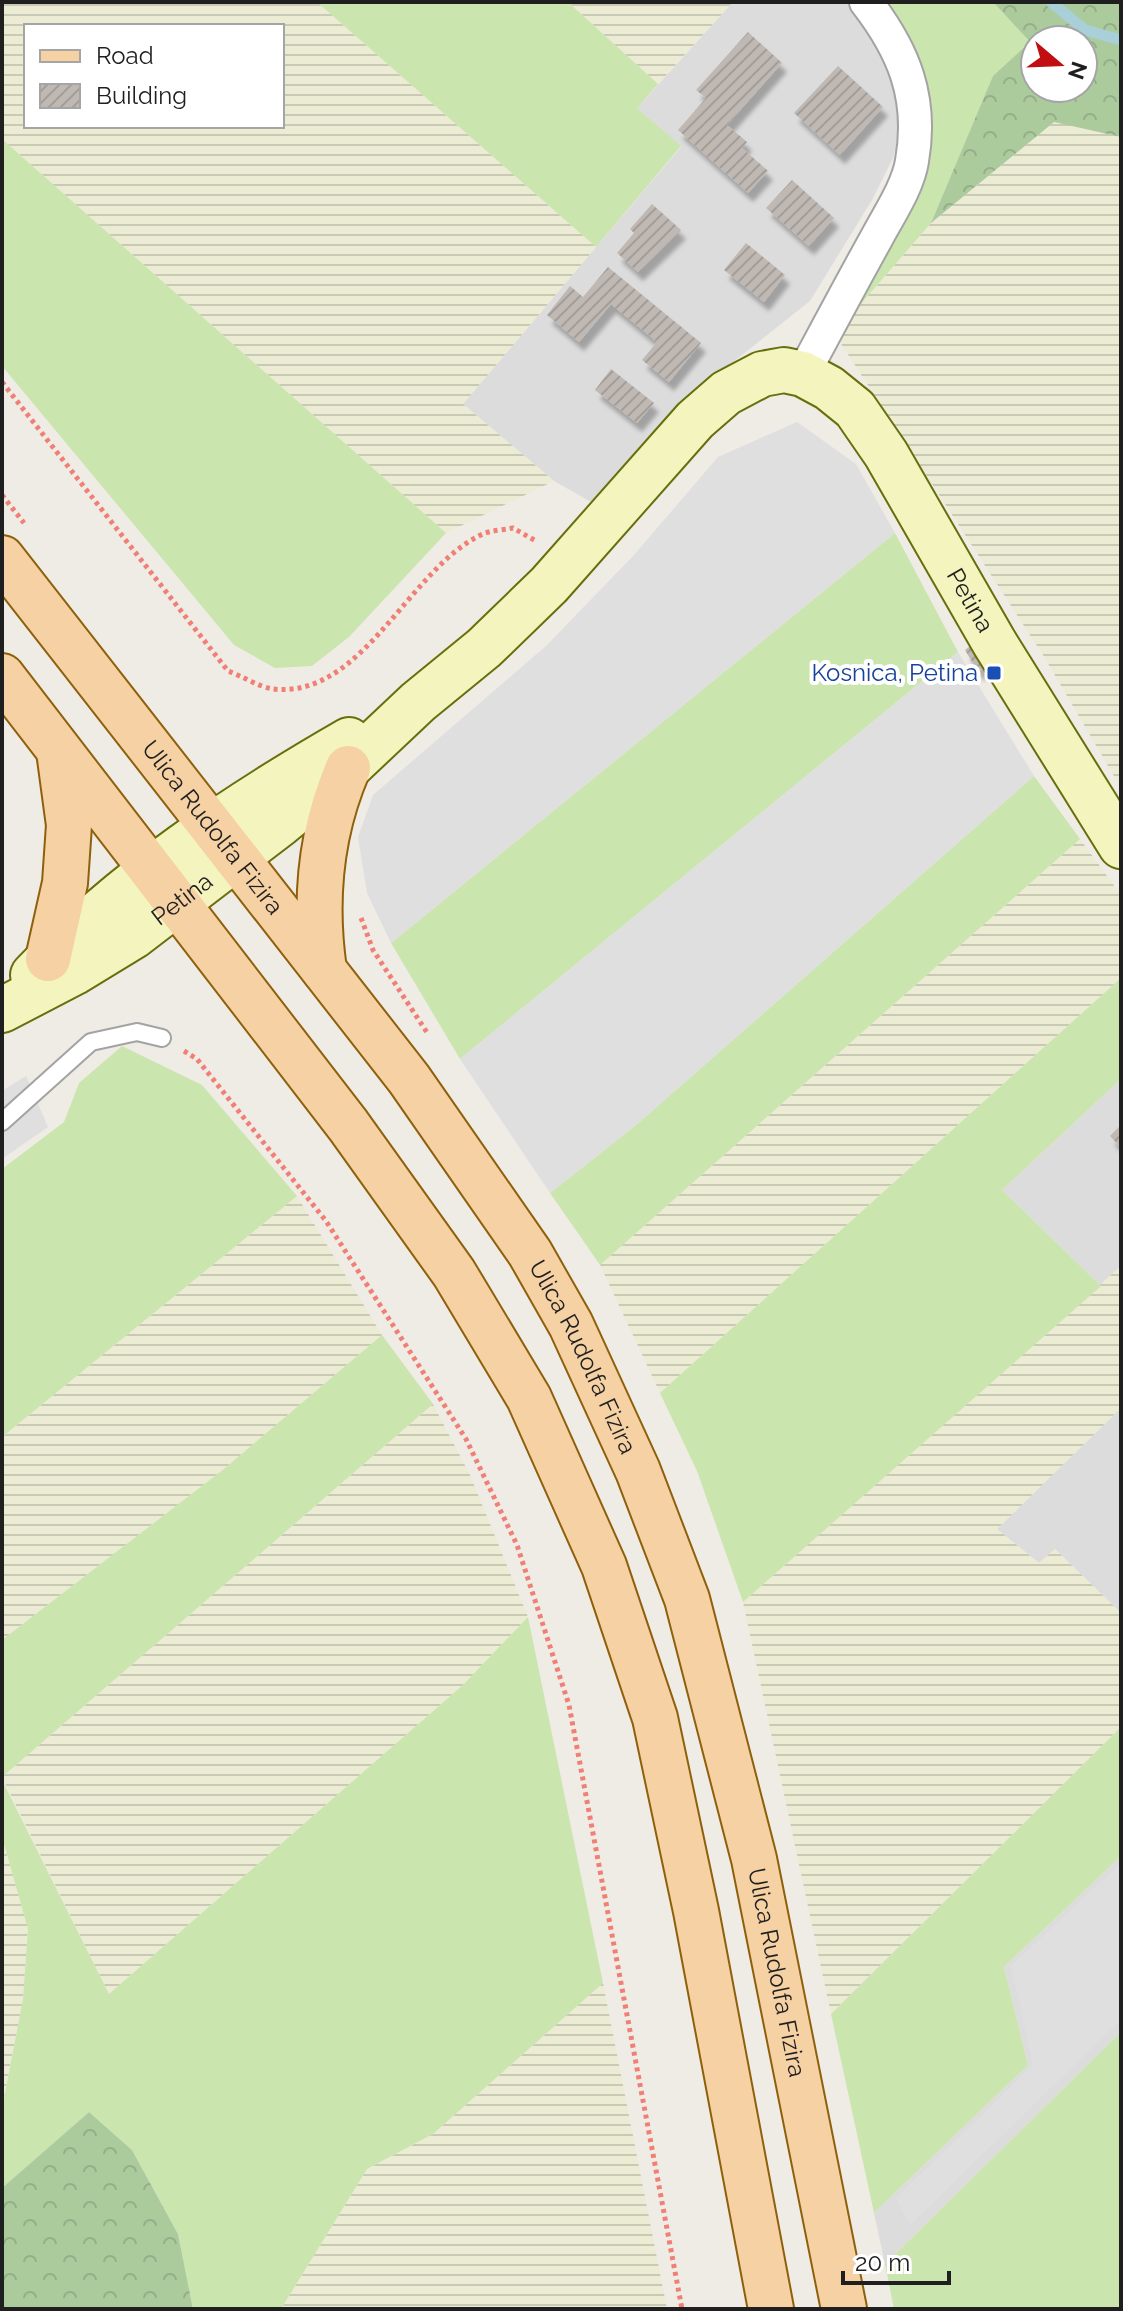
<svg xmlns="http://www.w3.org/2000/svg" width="1123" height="2311" viewBox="0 0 1123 2311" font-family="Raleway,sans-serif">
  <defs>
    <pattern id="farmland-rules" width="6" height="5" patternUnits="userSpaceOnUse" patternTransform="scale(2)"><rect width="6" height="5" fill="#ebecd3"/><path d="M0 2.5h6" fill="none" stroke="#c9cab5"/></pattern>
    <pattern id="forest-crowns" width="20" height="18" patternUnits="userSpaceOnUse" patternTransform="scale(2)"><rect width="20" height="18" fill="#accb9d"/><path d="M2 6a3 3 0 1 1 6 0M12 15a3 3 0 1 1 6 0" fill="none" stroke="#94ae87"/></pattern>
    <pattern id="building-hatch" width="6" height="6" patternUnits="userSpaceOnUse" patternTransform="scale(2)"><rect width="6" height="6" fill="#bfb8b3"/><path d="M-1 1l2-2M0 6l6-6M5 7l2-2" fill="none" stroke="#a49e9a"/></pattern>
    <filter id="shadow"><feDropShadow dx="5" dy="9" stdDeviation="2" flood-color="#0004"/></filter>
  </defs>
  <rect width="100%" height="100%" fill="#efece6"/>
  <g fill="#dddcdc">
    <path d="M733 2H847L880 45 899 92 901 124 893 158 872 200 810 301 684 401 593 503 554 481 463 404 681 147 637 108Z"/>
    <path d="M1121 1079V1266L1101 1286 1002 1190Z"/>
    <path d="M1121 1408V1613L1055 1549 1039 1563 997 1529Z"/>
    <path d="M1121 1856V2032L885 2264 874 2213 1028 2065 1004 1967Z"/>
  </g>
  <g fill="url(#farmland-rules)" fill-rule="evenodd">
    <path d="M2 2H317L596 247 463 404 554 481 446 533 2 139ZM26 26H282V126H26Z"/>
    <path d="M568 2H733L658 84Z"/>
    <path d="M1055 121 1121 137V788L1043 655 838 339 859 306 931 223Z"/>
    <path d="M1080 839 1121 895V978L660 1393 600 1265Z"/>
    <path d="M297 1196 382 1335 224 1469 2 1640V1437Z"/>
    <path d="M1121 1266V1408L997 1529 1039 1563 1055 1549 1121 1613V1727L831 2014 743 1602Z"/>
    <path d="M433 1404 470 1475 528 1617 463 1685 109 1994 2 1777Z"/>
    <path d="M2 1837 28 1928 23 1999 2 2109Z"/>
    <path d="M603 1983 667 2309H281L367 2169 433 2134Z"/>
  </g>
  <g fill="#cbe5af">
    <path d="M317 2H568L658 84 637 108 681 146 596 247Z"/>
    <path d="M881 2H993L1030 42 993 77 931 223 859 306 901 226 923 173Z"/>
    <path d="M2 139 446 533 349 637 312 666 275 668 234 645 2 366Z"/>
    <path d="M895 533 958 652 460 1059 391 943Z"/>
    <path d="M1034 776 1080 839 600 1265 550 1193 636 1125Z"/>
    <path d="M1121 978V1079L1002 1190 1101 1286 743 1602 697 1471 660 1393Z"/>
    <path d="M122 1046 202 1085 297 1196 2 1437V1169L64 1122 79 1083Z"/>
    <path d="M382 1335 433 1404 2 1777V1640L224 1469Z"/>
    <path d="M528 1617 603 1983 433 2134 367 2169 281 2309H193L178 2234 132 2150 89 2112 2 2188V2109L23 1999 28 1929 2 1837V1780L109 1994 463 1685Z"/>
    <path d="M1121 1727V1856L1004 1967 1028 2065 874 2213 831 2014Z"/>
    <path d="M1121 2032V2309H894L885 2264Z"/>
  </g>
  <g fill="url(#forest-crowns)" fill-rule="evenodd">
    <path d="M993 2H1121V137L1054 122 931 223 993 76 1030 42ZM1035 40H1083V88H1035Z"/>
    <path d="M89 2112 132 2150 178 2234 193 2309H2V2188Z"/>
  </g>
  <g fill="#dfdfdf">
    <path d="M797 422 856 464 895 533 391 943 367 893 358 837 373 795 546 646 634 555 718 457Z"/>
    <path d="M958 652 1034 776 636 1125 550 1193 460 1059Z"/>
    <path d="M26 1076 48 1127 2 1159V1091Z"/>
    <path d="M1121 1863V2020L910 2225 896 2198 1033 2065 1011 1966Z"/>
  </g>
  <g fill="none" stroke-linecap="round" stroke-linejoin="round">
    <path stroke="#a9d0d9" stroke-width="11" d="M1051 2 1085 30 1121 40"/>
  </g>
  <g fill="url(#building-hatch)" filter="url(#shadow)">
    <path d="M748 32 782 63 727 125 747 142 742 148 768 171 748 193 678 130 706 98 696 90Z"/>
    <path d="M838 66 883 107 840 155 794 113Z"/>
    <path d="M792 180 834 218 809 246 766 208Z"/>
    <path d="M652 204 681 230 638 272 617 253 634 233 630 229Z"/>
    <path d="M746 243 785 275 764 302 724 270Z"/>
    <path d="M608 267 701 343 669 382 642 360 657 342 611 304 579 342 547 315 570 286 583 297Z"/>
    <path d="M611 369 654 403 637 423 595 390Z"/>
    <path d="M974 643 989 665 978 672 965 650Z"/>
    <path d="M1121 1125V1148L1110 1136Z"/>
  </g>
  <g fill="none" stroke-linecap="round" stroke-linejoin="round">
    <defs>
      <path id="lane" d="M2 1122 91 1042 137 1032 162 1038"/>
      <path id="street" d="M803 374C827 329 851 284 876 239 888 216 908 187 912 161 923 98 904 51 866 2"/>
      <g id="secondary">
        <path d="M33 975C123 880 236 805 349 740"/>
        <path id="s1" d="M2 1010 75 972 134 936 279 825 348 768 418 702 484 648 549 585 695 420 726 393 762 374 784 370 803 374 829 388 855 409 886 454 994 642 1121 846"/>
      </g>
      <g id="primary">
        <path id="s2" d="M2 558 409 1079 530 1253 571 1325 638 1471 687 1599 754 1859 844 2309"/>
        <path d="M2 676 348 1125 454 1273 529 1398 604 1566 655 1718 696 1911 771 2309"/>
        <path d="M48 959 65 883 69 825 59 751"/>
        <path d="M324 970C314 900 320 833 348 768"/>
      </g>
    </defs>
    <use href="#lane" stroke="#a3a3a3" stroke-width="20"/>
    <use href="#street" stroke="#a3a3a3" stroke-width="36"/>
    <use href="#secondary" stroke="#676f0d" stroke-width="48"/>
    <use href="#primary" stroke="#8f600b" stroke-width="48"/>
    <g stroke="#f08076" stroke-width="5" stroke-dasharray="4 4" stroke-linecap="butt">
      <path d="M2 382 228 671C242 676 259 687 273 689 364 699 409 567 483 534 492 530 504 530 513 528L536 541"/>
      <path d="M2 495 24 523"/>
      <path d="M361 918 373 950 428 1034"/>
      <path d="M184 1051 197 1059 326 1221 466 1439 517 1545 569 1705 682 2309"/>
    </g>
    <use href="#lane" stroke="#fff" stroke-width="16"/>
    <use href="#street" stroke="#fff" stroke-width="32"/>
    <use href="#secondary" stroke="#f4f5be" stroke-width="44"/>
    <use href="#primary" stroke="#f5d1a4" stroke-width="44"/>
  </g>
  <rect fill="#1a4fb4" stroke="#fff" stroke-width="3" x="986" y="665" width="16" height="16" rx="4"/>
  <g text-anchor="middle" stroke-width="8" stroke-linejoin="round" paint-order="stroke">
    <g font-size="24" fill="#1f1f1f" stroke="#fff">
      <text dy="8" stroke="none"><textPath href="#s1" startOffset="1326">Petina</textPath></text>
      <text dy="8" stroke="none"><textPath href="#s2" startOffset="342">Ulica Rudolfa Fizira</textPath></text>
      <text dy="8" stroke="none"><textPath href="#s1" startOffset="212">Petina</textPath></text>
      <text dy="8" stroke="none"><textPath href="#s2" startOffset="990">Ulica Rudolfa Fizira</textPath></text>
      <text dy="8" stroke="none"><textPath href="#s2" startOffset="1638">Ulica Rudolfa Fizira</textPath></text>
    </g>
    <g font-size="24" fill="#164399" stroke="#fff" text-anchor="end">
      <text x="978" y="681">Kosnica, Petina</text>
    </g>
  </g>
  <rect width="1123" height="2311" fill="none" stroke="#1f1f1f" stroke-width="8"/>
  <rect x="24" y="24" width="260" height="104" fill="#ffffff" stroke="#a5a5a5" stroke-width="2"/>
  <rect x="40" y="50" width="40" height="12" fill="#f5d1a4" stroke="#a5a5a5" stroke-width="2"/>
  <text x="96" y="64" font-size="24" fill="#1f1f1f">Road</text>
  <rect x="40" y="84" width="40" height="24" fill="url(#building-hatch)" stroke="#a5a5a5" stroke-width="2"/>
  <text x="96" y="104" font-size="24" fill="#1f1f1f">Building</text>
  <g transform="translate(1059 64) rotate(109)"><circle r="38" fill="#ffffff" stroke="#a5a5a5" stroke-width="2"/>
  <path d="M0-6L14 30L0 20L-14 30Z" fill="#c00e12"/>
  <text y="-12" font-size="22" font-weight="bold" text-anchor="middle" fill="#1f1f1f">N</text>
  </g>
  <path d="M843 2271v12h106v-12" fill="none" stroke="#1f1f1f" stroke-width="4"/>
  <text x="855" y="2271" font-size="24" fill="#1f1f1f" stroke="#ffffff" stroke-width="6" paint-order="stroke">20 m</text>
</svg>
